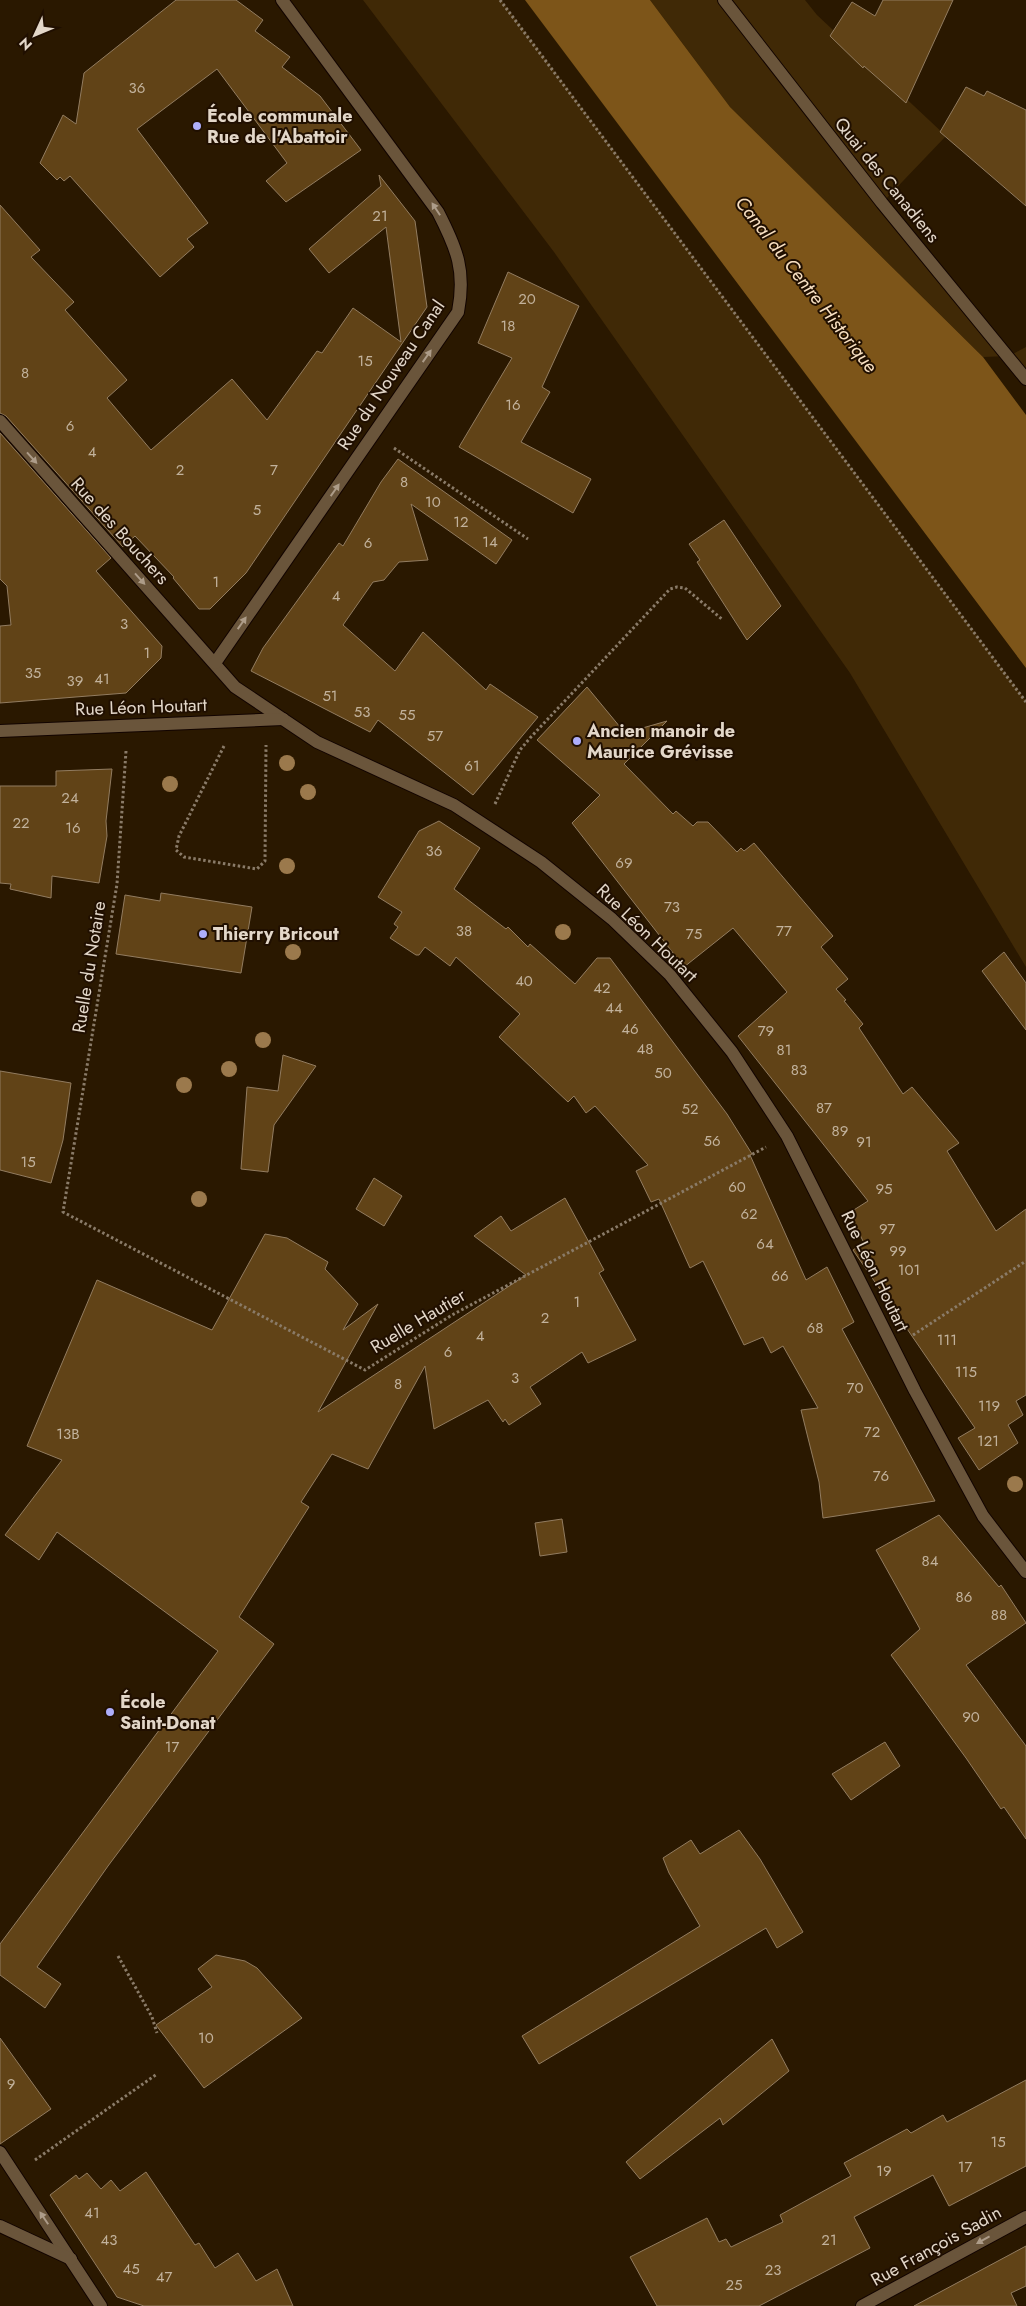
<svg xmlns="http://www.w3.org/2000/svg" width="1026" height="2306" viewBox="0 0 1026 2306" font-family="Jost,sans-serif">
  <rect width="100%" height="100%" fill="#2a1800"/>
  <g fill="#402906">
    <path d="M363 0H501L1026 701V967L850 673 554 252Z"/>
    <path d="M650 0H805L817 15 946 136 882 203 1009 356 1026 347V379L1009 356 983 357 730 107Z"/>
  </g>
  <path fill="#7d5519" d="M525 0H650L730 107 983 357 1026 415V668Z"/>
  <g fill="#614317" stroke="#927c60">
    <path d="M176 0H236L263 20 255 31 290 57 282 67 320 96 361 150 286 202 266 181 287 163 217 69 137 129 208 223 187 239 194 247 160 277 70 176 64 181 60 177 57 180 40 163 63 115 76 124 84 73Z"/>
    <path d="M883 0H953L906 103 864 66 863 68 830 36 852 2 875 16Z"/>
    <path d="M966 87 984 96 987 91 1026 110V206L940 132Z"/>
    <path d="M379 175 415 221 427 307 246 573 210 609H199L173 578 174 577 135 536 123 547 6 416 0 413V205L40 250 31 257 74 302 65 310 127 380 107 398 151 450 232 379 267 420 317 351 322 353 353 308 401 342 386 227 329 273 309 249 381 186Z"/>
    <path d="M508 272 579 306 542 387 550 392 521 442 591 479 573 513 459 447 512 358 478 343Z"/>
    <path d="M0 433 111 558 96 571 162 646 161 658 126 693 0 703V626L11 625 7 586 0 579Z"/>
    <path d="M398 459 512 540 496 564 411 504 428 560 399 562 384 580 373 582 343 625 395 671 423 632 486 690 490 684 538 717 473 795 378 720 370 732 251 671 263 648 339 543 343 546 381 482Z"/>
    <path d="M724 520 781 606 747 640 697 562 700 560 689 544Z"/>
    <path d="M587 687 625 733 667 721 624 764 673 814 676 811 693 826 697 822H708L737 852 741 848 744 851 754 843 833 936 821 947 848 979 836 989 846 1000 844 1001 863 1024 859 1028 903 1094 912 1087 959 1143 947 1151 996 1231 1026 1209V1395L1016 1401 1023 1415 1008 1425 1018 1443 979 1470 958 1438 975 1428 853 1250 864 1243 849 1213 868 1201 738 1036 787 992 733 928 684 967 572 823 600 795 537 740Z"/>
    <path d="M112 769 106 821 107 836 99 883 52 876 51 898 10 889 11 884 0 883V786H56V771Z"/>
    <path d="M439 821 480 848 454 889 506 929 508 927 528 947 530 944 575 984 597 958H610L727 1114 752 1154 750 1155 806 1280 827 1267 854 1322 842 1329 935 1501 823 1518 819 1482 801 1410 818 1408 783 1346 771 1353 763 1337 744 1345 703 1261 690 1268 659 1199 651 1202 636 1171 648 1165 595 1106 586 1113 574 1096 568 1102 499 1037 520 1014 456 957 450 966 425 947 419 955H416L390 938 398 927 394 924 402 912 378 897 419 831Z"/>
    <path d="M161 893 252 907 241 973 116 954 125 895 160 901Z"/>
    <path d="M1004 952 1026 983V1030L982 971Z"/>
    <path d="M283 1055 316 1066 274 1125 268 1172 241 1169 247 1087 278 1091Z"/>
    <path d="M0 1071 71 1083 63 1140 51 1183 0 1170Z"/>
    <path d="M374 1178 402 1196 384 1226 356 1209Z"/>
    <path d="M565 1198 604 1270 599 1273 636 1340 588 1363 582 1352 530 1387 541 1404 509 1425 505 1419 503 1422 488 1400 434 1429 425 1366 368 1469 332 1454 301 1502 309 1507 239 1617 274 1644 108 1866 37 1967 61 1984 45 2008 0 1975V1944L218 1651 57 1532 39 1560 5 1535 62 1460 27 1446 97 1280 212 1330 265 1234 287 1238 328 1262 325 1269 358 1304 343 1330 378 1304 318 1412 526 1275 474 1236 501 1216 511 1231Z"/>
    <path d="M939 1515 999 1587 1001 1585 1026 1623 966 1665 1026 1746V1839L1004 1807 1001 1809 966 1758 891 1655 920 1629 876 1550Z"/>
    <path d="M562 1519 567 1552 540 1556 535 1523Z"/>
    <path d="M885 1742 900 1766 851 1800 832 1774Z"/>
    <path d="M739 1830 760 1859 803 1932 777 1948 766 1928 539 2064 522 2036 700 1926 669 1873 663 1858 691 1840 700 1854Z"/>
    <path d="M216 1955 245 1961 257 1968 302 2018 204 2088 156 2025 212 1987 198 1969Z"/>
    <path d="M0 2038 51 2109 0 2144Z"/>
    <path d="M772 2039 789 2071 723 2125 720 2118 640 2179 626 2162Z"/>
    <path d="M1026 2080V2166L949 2206 933 2175 854 2217 870 2248 759 2306H657L630 2257 707 2218 719 2242 726 2239 731 2247 783 2222 780 2215 851 2176 844 2163 907 2129 911 2133 943 2115 947 2122Z"/>
    <path d="M146 2172 195 2245 199 2243 215 2268 238 2253 256 2281 277 2269 293 2306H144L117 2297 50 2195 76 2175 79 2179 87 2173 101 2189 111 2180 120 2191Z"/>
    <path d="M1026 2246V2286L1011 2293 1017 2306H914Z"/>
  </g>
  <g fill="none" stroke-linecap="round" stroke-linejoin="round">
    <defs>
      <g id="minor">
        <path d="M724 0 882 203 1026 379"/>
        <path d="M0 421 235 687 317 742 454 805 541 862 612 919 670 975 732 1052 787 1136 915 1391 983 1516 1026 1572"/>
        <path d="M215 663 458 312C466 271 457 249 438 212L282 0"/>
        <path d="M0 731 283 719"/>
        <path d="M0 2152 101 2306"/>
        <path d="M0 2226 71 2259"/>
        <path d="M862 2306 1026 2217"/>
      </g>
    </defs>
    <use href="#minor" stroke="#120400" stroke-width="14"/>
    <g stroke="#8a7b68" stroke-width="3" stroke-dasharray="2.5 2.5" stroke-linecap="butt">
      <path d="M500 0 1026 702"/>
      <path d="M394 448 528 539"/>
      <path d="M224 746 179 836 176 850 184 857 257 869 265 861 266 745"/>
      <path d="M126 751 117 884 63 1212 365 1370 452 1315 766 1147"/>
      <path d="M495 804 520 750 530 738 670 589 677 587 685 588 723 620"/>
      <path d="M913 1335 1026 1261"/>
      <path d="M118 1956 152 2017 157 2033"/>
      <path d="M35 2160 157 2074"/>
    </g>
    <use href="#minor" stroke="#6a553b" stroke-width="12"/>
  </g>
  <g fill="#9b794c">
    <circle cx="287" cy="763" r="8"/>
    <circle cx="170" cy="784" r="8"/>
    <circle cx="308" cy="792" r="8"/>
    <circle cx="287" cy="866" r="8"/>
    <circle cx="563" cy="932" r="8"/>
    <circle cx="293" cy="952" r="8"/>
    <circle cx="263" cy="1040" r="8"/>
    <circle cx="229" cy="1069" r="8"/>
    <circle cx="184" cy="1085" r="8"/>
    <circle cx="199" cy="1199" r="8"/>
    <circle cx="1015" cy="1484" r="8"/>
  </g>
  <defs><path id="oneway-solid" d="M-6-.8H1V-3.2L6.5 0L1 3.2V.8H-6Z" transform="scale(1.25)"/></defs>
  <g fill="#ad9c89">
    <use href="#oneway-solid" transform="translate(436 209) rotate(-123)"/>
    <use href="#oneway-solid" transform="translate(427 356) rotate(-55)"/>
    <use href="#oneway-solid" transform="translate(32 458) rotate(48)"/>
    <use href="#oneway-solid" transform="translate(335 490) rotate(-55)"/>
    <use href="#oneway-solid" transform="translate(140 579) rotate(48)"/>
    <use href="#oneway-solid" transform="translate(242 623) rotate(-55)"/>
    <use href="#oneway-solid" transform="translate(44 2218) rotate(-124)"/>
    <use href="#oneway-solid" transform="translate(983 2240) rotate(151)"/>
  </g>
  <g fill="#aeaefa" stroke="#200f00" stroke-width="2">
    <circle cx="197" cy="126" r="5"/>
    <circle cx="577" cy="741" r="5"/>
    <circle cx="203" cy="934" r="5"/>
    <circle cx="110" cy="1712" r="5"/>
  </g>
  <g text-anchor="middle" stroke-width="4" stroke-linejoin="round" paint-order="stroke">
    <g font-size="15" fill="#c2b29c">
      <text x="137" y="93">36</text>
      <text x="380" y="221">21</text>
      <text x="527" y="304">20</text>
      <text x="508" y="331">18</text>
      <text x="365" y="366">15</text>
      <text x="25" y="378">8</text>
      <text x="513" y="410">16</text>
      <text x="70" y="431">6</text>
      <text x="92" y="457">4</text>
      <text x="180" y="475">2</text>
      <text x="274" y="475">7</text>
      <text x="404" y="487">8</text>
      <text x="433" y="507">10</text>
      <text x="257" y="515">5</text>
      <text x="461" y="527">12</text>
      <text x="490" y="547">14</text>
      <text x="368" y="548">6</text>
      <text x="216" y="587">1</text>
      <text x="336" y="601">4</text>
      <text x="124" y="629">3</text>
      <text x="147" y="658">1</text>
      <text x="33" y="678">35</text>
      <text x="102" y="684">41</text>
      <text x="75" y="686">39</text>
      <text x="330" y="701">51</text>
      <text x="362" y="717">53</text>
      <text x="407" y="720">55</text>
      <text x="435" y="741">57</text>
      <text x="472" y="771">61</text>
      <text x="70" y="803">24</text>
      <text x="21" y="828">22</text>
      <text x="73" y="833">16</text>
      <text x="434" y="856">36</text>
      <text x="624" y="868">69</text>
      <text x="672" y="912">73</text>
      <text x="464" y="936">38</text>
      <text x="784" y="936">77</text>
      <text x="694" y="939">75</text>
      <text x="524" y="986">40</text>
      <text x="602" y="993">42</text>
      <text x="614" y="1013">44</text>
      <text x="630" y="1034">46</text>
      <text x="766" y="1036">79</text>
      <text x="645" y="1054">48</text>
      <text x="784" y="1055">81</text>
      <text x="799" y="1075">83</text>
      <text x="663" y="1078">50</text>
      <text x="824" y="1113">87</text>
      <text x="690" y="1114">52</text>
      <text x="840" y="1136">89</text>
      <text x="712" y="1146">56</text>
      <text x="864" y="1147">91</text>
      <text x="28" y="1167">15</text>
      <text x="737" y="1192">60</text>
      <text x="884" y="1194">95</text>
      <text x="749" y="1219">62</text>
      <text x="887" y="1234">97</text>
      <text x="765" y="1249">64</text>
      <text x="898" y="1256">99</text>
      <text x="909" y="1275">101</text>
      <text x="780" y="1281">66</text>
      <text x="577" y="1307">1</text>
      <text x="545" y="1323">2</text>
      <text x="815" y="1333">68</text>
      <text x="480" y="1341">4</text>
      <text x="947" y="1345">111</text>
      <text x="448" y="1357">6</text>
      <text x="966" y="1377">115</text>
      <text x="515" y="1383">3</text>
      <text x="398" y="1389">8</text>
      <text x="855" y="1393">70</text>
      <text x="989" y="1411">119</text>
      <text x="872" y="1437">72</text>
      <text x="68" y="1439">13B</text>
      <text x="988" y="1446">121</text>
      <text x="881" y="1481">76</text>
      <text x="930" y="1566">84</text>
      <text x="964" y="1602">86</text>
      <text x="999" y="1620">88</text>
      <text x="971" y="1722">90</text>
      <text x="172" y="1752">17</text>
      <text x="206" y="2043">10</text>
      <text x="11" y="2089">9</text>
      <text x="998" y="2147">15</text>
      <text x="965" y="2172">17</text>
      <text x="884" y="2176">19</text>
      <text x="92" y="2218">41</text>
      <text x="109" y="2245">43</text>
      <text x="829" y="2245">21</text>
      <text x="131" y="2274">45</text>
      <text x="773" y="2275">23</text>
      <text x="164" y="2282">47</text>
      <text x="734" y="2290">25</text>
    </g>
    <g font-size="18" font-weight="bold" fill="#e3d7c9" stroke="#200f00" text-anchor="start">
      <text x="207" y="122">École communale<tspan x="207" dy="21">Rue de l'Abattoir</tspan></text>
      <text x="587" y="737">Ancien manoir de<tspan x="587" dy="21">Maurice Grévisse</tspan></text>
      <text x="213" y="940">Thierry Bricout</text>
      <text x="120" y="1708">École<tspan x="120" dy="21">Saint-Donat</tspan></text>
    </g>
    <g font-size="18" fill="#e3d7c9" stroke="#200f00">
      <text transform="translate(887 180) rotate(51)" y="6">Quai des Canadiens</text>
      <text transform="translate(391 375) rotate(-56)" y="6">Rue du Nouveau Canal</text>
      <text transform="translate(120 531) rotate(48)" y="6">Rue des Bouchers</text>
      <text transform="translate(141 707) rotate(-2)" y="6">Rue Léon Houtart</text>
      <text transform="translate(647 933) rotate(44)" y="6">Rue Léon Houtart</text>
      <text transform="translate(89 967) rotate(-81)" y="6">Ruelle du Notaire</text>
      <text transform="translate(875 1271) rotate(64)" y="6">Rue Léon Houtart</text>
      <text transform="translate(418 1321) rotate(-31)" y="6">Ruelle Hautier</text>
      <text transform="translate(936 2246) rotate(-29)" y="6">Rue François Sadin</text>
    </g>
    <g font-size="19" font-style="italic" fill="#f8e0c2" stroke="#200f00">
      <text transform="translate(807 284) rotate(52)" y="7">Canal du Centre Historique</text>
    </g>
  </g>
  <g transform="translate(35 35) rotate(226)" stroke="#200f00" stroke-width="4" paint-order="stroke">
  <path d="M0-4L9 19L0 12L-9 19Z" fill="#e3d7c9"/>
  <text y="-8" font-size="14" font-weight="bold" text-anchor="middle" fill="#e3d7c9">N</text>
  </g>
</svg>
